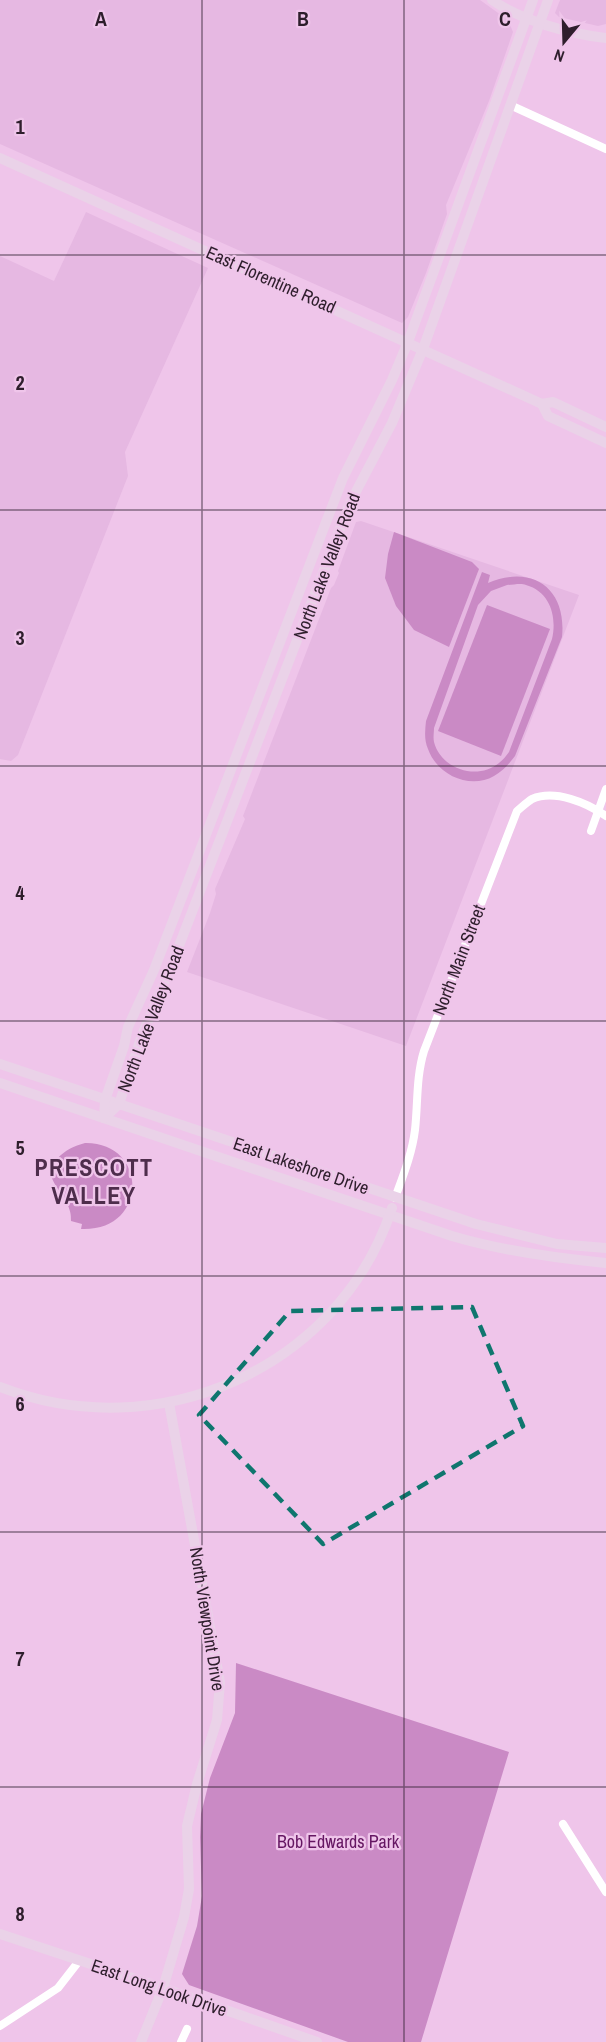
<svg xmlns="http://www.w3.org/2000/svg" width="606" height="2042" viewBox="0 0 606 2042" font-family="'Archivo Narrow',sans-serif">
  <rect width="100%" height="100%" fill="#efc5ea"/>
  <g fill="#e6b8e2">
    <path d="M0 0H480L508 20 513 32 489 101 446 205 447 214 426 273 408 317 402 323 0 144Z"/>
    <path d="M560 0H606V24L598 26 559 17 555 13Z"/>
    <path d="M86 212 208 268 125 452 128 476 18 755 11 761 0 759V256L54 281Z"/>
    <path d="M361 521 579 595 406 1046 187 972 210 913 216 894 215 889 245 819 243 816 331 588 334 585 339 573 338 571 356 522Z"/>
  </g>
  <g fill="#ca8ac5" fill-rule="evenodd">
    <path d="M394 532 472 562 479 569 449 647 414 630 396 606 385 578 388 554Z"/>
    <path d="M482 572 490 575 488 583C532 564 567 588 562 637L515 756C509 764 503 771 494 776 470 790 437 775 428 749 424 740 425 731 426 721ZM507 585C513 585 521 583 526 585 551 592 557 618 552 639L509 752C506 756 503 760 499 763 477 781 441 769 434 742 433 738 434 732 434 728L478 605 491 591Z"/>
    <path d="M487 605 550 629 501 756 438 731Z"/>
    <path d="M85 1143C149 1142 149 1232 81 1229L82 1224 71 1221C74 1196 37 1180 57 1159 65 1150 74 1146 85 1143Z"/>
    <path d="M236 1663 509 1752 421 2042H348L189 1985 182 1974 197 1926 202 1896 200 1837 201 1814 210 1778 235 1713Z"/>
  </g>
  <g fill="none" stroke-linecap="round" stroke-linejoin="round">
    <g stroke="#fff" stroke-width="8">
      <path d="M510 105 606 149"/>
      <path d="M591 831 606 789"/>
      <path d="M395 1198C403 1176 412 1154 415 1130 418 1103 416 1077 424 1051L517 811C522 807 527 802 532 799 555 789 587 803 606 816"/>
      <path d="M563 1824 606 1892"/>
      <path d="M0 2026 58 1988 79 1961"/>
      <path d="M181 2042 187 2029"/>
    </g>
    <g stroke="#ead2e8" stroke-width="10">
      <path d="M492 0C522 21 570 34 606 38"/>
      <path d="M0 158 542 404 553 402 606 427"/>
      <path d="M542 404 548 416 606 443"/>
      <path d="M0 1064 476 1224 557 1244 606 1248"/>
      <path d="M0 1083 452 1236C502 1251 554 1258 606 1263"/>
      <path d="M104 1118 119 1104 142 1035 170 969 350 503 392 423 423 349 548 0"/>
      <path d="M104 1118 105 1100 124 1046 128 1027 154 970 343 478 392 380 408 342 533 0"/>
      <path d="M0 1387C156 1448 339 1370 392 1208"/>
      <path d="M0 1934 163 1988 317 2042"/>
      <path d="M141 2042 163 1988 184 1917 189 1889 187 1826 197 1784 217 1720 220 1682 169 1403"/>
    </g>
  </g>
  <path fill="none" stroke="#0f766e" stroke-width="4.5" stroke-dasharray="12 8" stroke-linejoin="round" d="M472 1307 523 1426 323 1544 199 1415 290 1311Z"/>
  <path fill="none" stroke="#2e1e2c" stroke-width="1.5" stroke-opacity="0.55" d="M202 0V2042M404 0V2042M0 255H606M0 510H606M0 766H606M0 1021H606M0 1276H606M0 1532H606M0 1787H606"/>
  <g text-anchor="middle" stroke-width="4.5" stroke-linejoin="round" paint-order="stroke">
    <g font-size="18" fill="#2e1e2c" stroke="#efc5ea">
      <text transform="translate(271 280) rotate(24)" y="6">East Florentine Road</text>
      <text transform="translate(327 566) rotate(-69)" y="6">North Lake Valley Road</text>
      <text transform="translate(459 960) rotate(-69)" y="6">North Main Street</text>
      <text transform="translate(151 1019) rotate(-69)" y="6">North Lake Valley Road</text>
      <text transform="translate(301 1166) rotate(19)" y="6">East Lakeshore Drive</text>
      <text transform="translate(207 1619) rotate(81)" y="6">North Viewpoint Drive</text>
      <text transform="translate(159 1988) rotate(19)" y="6">East Long Look Drive</text>
    </g>
    <g font-size="18" fill="#651662" stroke="#efc5ea">
      <text x="338" y="1848">Bob Edwards Park</text>
    </g>
    <g font-size="24" font-weight="bold" letter-spacing="1.5" fill="#4e2d4c" stroke="#efc5ea">
      <text x="94" y="1176">PRESCOTT<tspan x="94" dy="28">VALLEY</tspan></text>
    </g>
  </g>
  <g font-size="20" text-anchor="middle" font-weight="bold" fill="#2e1e2c" stroke="#efc5ea" stroke-width="4.5" stroke-linejoin="round" paint-order="stroke">
    <text x="101" y="26">A</text>
    <text x="303" y="26">B</text>
    <text x="505" y="26">C</text>
    <text x="20" y="134">1</text>
    <text x="20" y="390">2</text>
    <text x="20" y="645">3</text>
    <text x="20" y="900">4</text>
    <text x="20" y="1155">5</text>
    <text x="20" y="1411">6</text>
    <text x="20" y="1666">7</text>
    <text x="20" y="1921">8</text>
  </g>
  <g transform="translate(564 42) rotate(199)" stroke="#efc5ea" stroke-width="4.5" paint-order="stroke">
  <path d="M0-4.5L10 22L0 15L-10 22Z" fill="#2e1e2c"/>
  <text y="-9" font-size="16" font-weight="bold" text-anchor="middle" fill="#2e1e2c">N</text>
  </g>
</svg>
